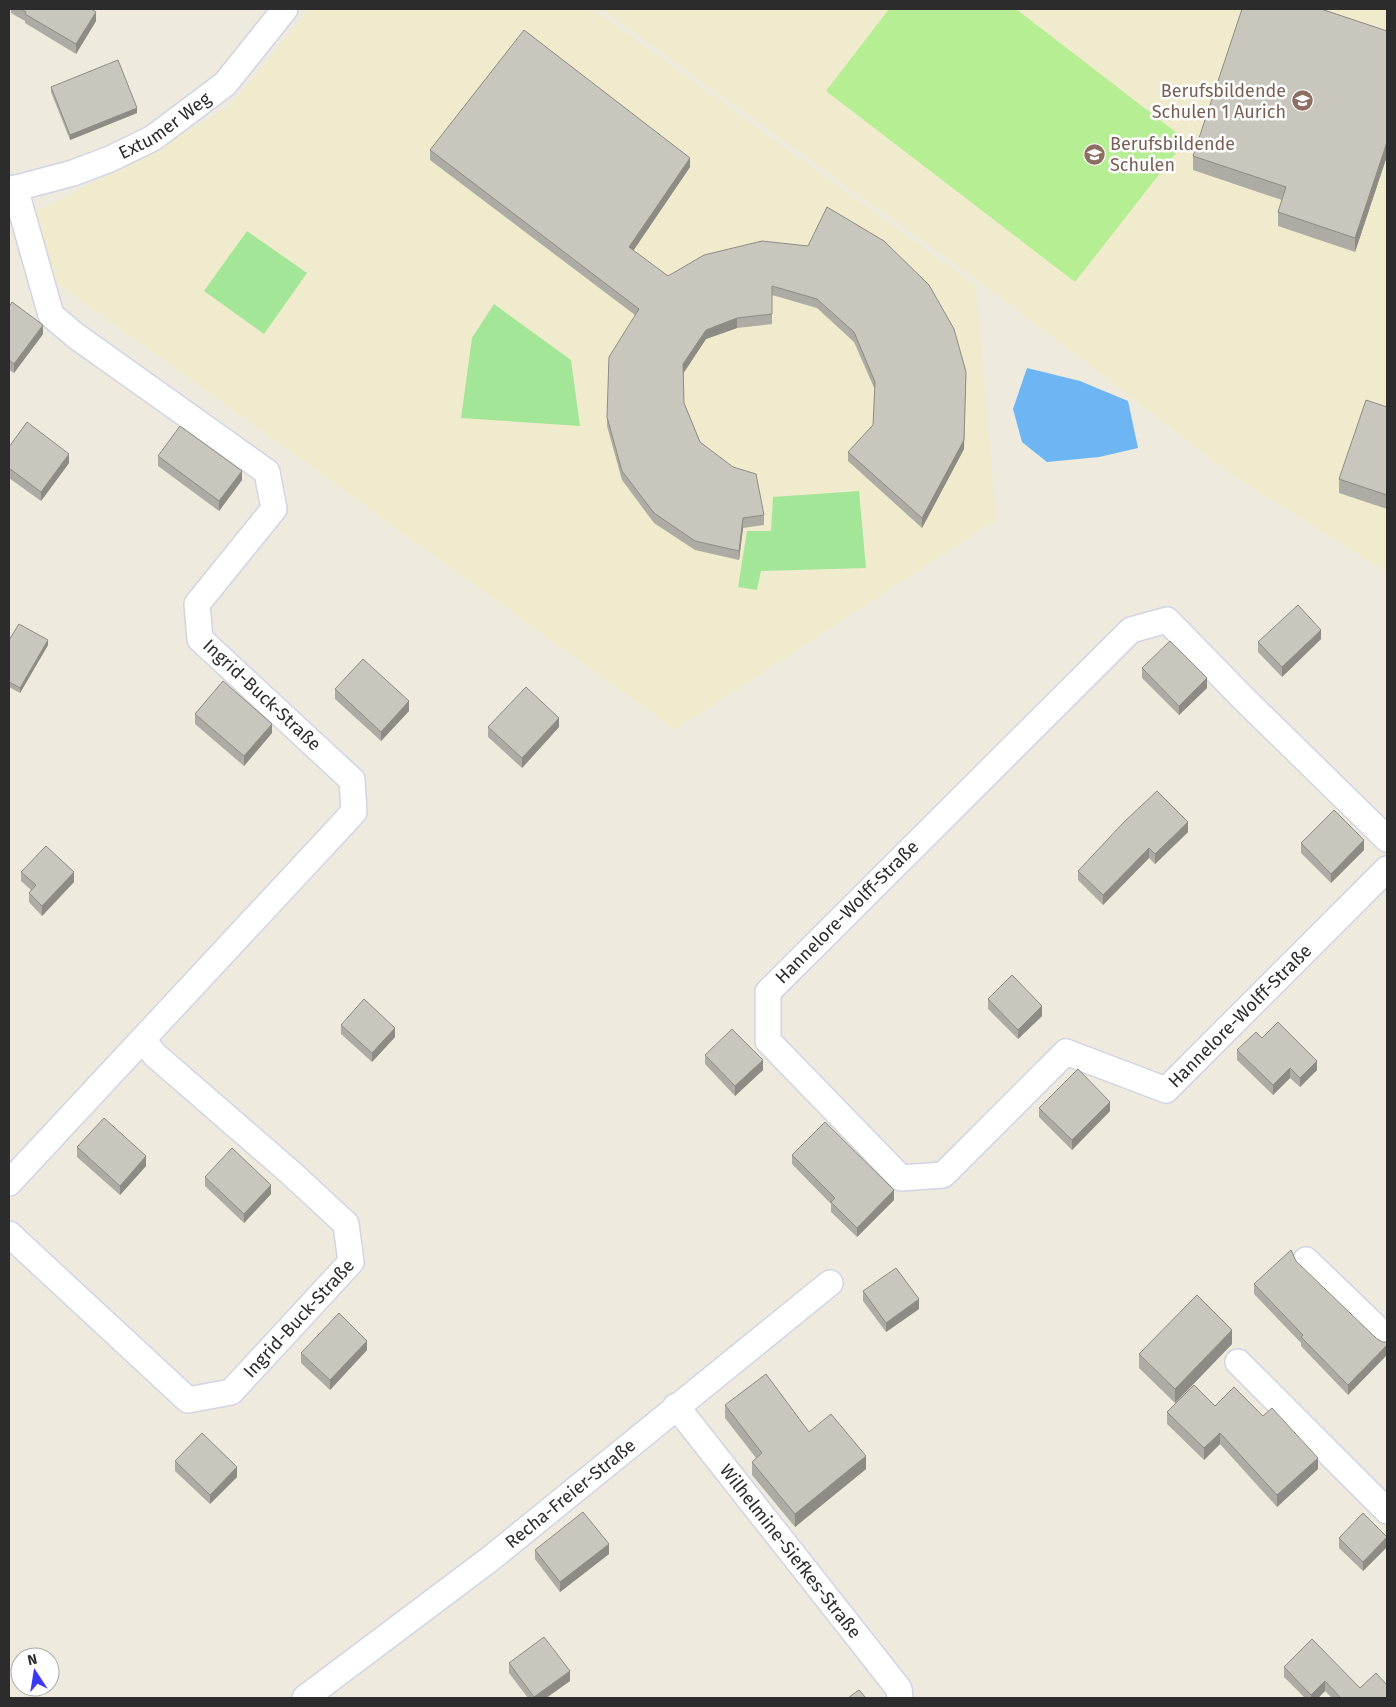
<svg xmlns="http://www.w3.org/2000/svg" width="1396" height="1707" viewBox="0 0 1396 1707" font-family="'Fira Sans',sans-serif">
  <rect width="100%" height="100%" fill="#eeeadd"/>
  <g fill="#f0ebcd">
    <path d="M310 9H593L976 286 996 520 675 730 25 260 26 217 155 151 231 105Z"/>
    <path d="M601 9H1387V573L1229 473 1003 299Z"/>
  </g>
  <g fill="#a4e698">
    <path d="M247 231 307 273 264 334 204 291Z"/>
    <path d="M494 304 571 360 580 426 461 418 472 338Z"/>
    <path d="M859 491 866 568 761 571 757 590 738 587 747 531H771L773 497Z"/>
  </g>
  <path fill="#b6ee94" d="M889 9H1016L1186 140 1075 282 826 91Z"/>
  <path fill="#6db5f3" d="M1027 368 1080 381 1128 401 1138 448 1099 457 1047 462 1022 442 1013 409Z"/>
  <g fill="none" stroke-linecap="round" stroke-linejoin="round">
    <defs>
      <g id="street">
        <path id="s1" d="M9 190 73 173 110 159 153 138 225 84 285 9"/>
        <path id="s2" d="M1387 839 1243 698 1167 620 1131 630 768 992V1041L901 1178 943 1175 1066 1052 1166 1090 1387 869"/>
        <path d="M9 1183 354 812 352 780 200 639 197 604 274 509 267 472 76 336 51 315 15 188"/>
        <path id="s3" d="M9 1234 188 1400 231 1392 351 1262 346 1224 291 1173 155 1055 143 1040"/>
        <path d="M1306 1260 1387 1338"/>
        <path d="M1238 1362 1387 1511"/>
        <path id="s4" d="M676 1406 899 1689 900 1698"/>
        <path id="s5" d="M305 1698 490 1559 830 1283"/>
      </g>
    </defs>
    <use href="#street" stroke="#d3d3e5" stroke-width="28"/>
    <use href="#street" stroke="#fff" stroke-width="25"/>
  </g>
  <g fill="#adaba3">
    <path d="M11 9H91L96 21 76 54 25 23V21L11 13Z"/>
    <path d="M1322 9 1387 31V156L1355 252 1278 226V212L1282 200 1193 170V156Z"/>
    <path d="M51 87 137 113 70 140 51 92Z"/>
    <path d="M430 150 690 167 633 251 668 276 808 246 964 449 922 528 848 461V452L873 425 875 390 854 342 817 308 772 295V324L737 328 706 339 683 373 684 403 700 442 764 515V525L743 528 739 560 695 550 654 523 622 480 607 426V417L635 315 430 160Z"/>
    <path d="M9 307 43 334 14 373 9 370Z"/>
    <path d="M1387 407V509L1339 493V479Z"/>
    <path d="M9 447 69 463 41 501 9 478Z"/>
    <path d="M158 456 242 480 219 511 158 466Z"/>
    <path d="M1321 639 1282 677 1258 652V642Z"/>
    <path d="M9 640 48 645 20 693 9 687Z"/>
    <path d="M1142 668 1207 688 1179 715 1142 678Z"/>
    <path d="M335 689 409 711 381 741 335 699Z"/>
    <path d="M195 714 272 733 244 766 195 724Z"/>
    <path d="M488 727H559L522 768 488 737Z"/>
    <path d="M1188 832 1155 864 1149 858 1103 905 1078 880V871Z"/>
    <path d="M1301 843 1364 850 1331 883 1301 853Z"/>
    <path d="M21 872 74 882 42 916 29 902V893L31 890 21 881Z"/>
    <path d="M988 999 1042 1016 1018 1039 988 1009Z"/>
    <path d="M341 1025 395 1037 372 1062 341 1034Z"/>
    <path d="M1262 1038 1317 1070 1300 1087 1290 1078 1273 1095 1237 1060V1050Z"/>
    <path d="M705 1055 763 1070 735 1096 705 1064Z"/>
    <path d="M1039 1108 1110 1111 1072 1150 1039 1117Z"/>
    <path d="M77 1147 146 1166 120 1195 77 1157Z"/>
    <path d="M792 1155 894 1200 857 1237 831 1212V1204L792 1164Z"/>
    <path d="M205 1177 271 1194 244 1223 205 1186Z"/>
    <path d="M1254 1284 1377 1339 1348 1395 1301 1346V1343L1254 1294Z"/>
    <path d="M863 1291 919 1309 886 1332 863 1301Z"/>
    <path d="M1232 1344 1175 1403 1139 1368V1354Z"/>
    <path d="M367 1350 330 1390 301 1363V1353Z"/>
    <path d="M725 1405 809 1432 866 1469 795 1527 752 1475V1462L756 1458 725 1418Z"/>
    <path d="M1215 1406 1318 1469 1277 1507 1220 1444 1204 1460 1167 1424V1412Z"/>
    <path d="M175 1461 237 1477 210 1504 175 1471Z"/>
    <path d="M1339 1538 1387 1547 1363 1571 1339 1548Z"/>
    <path d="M535 1550 609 1554 560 1592 535 1559Z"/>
    <path d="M509 1663 570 1681 546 1698H528L509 1673Z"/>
    <path d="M1284 1667 1360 1688 1387 1698H1332L1325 1691 1318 1698H1305L1284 1677Z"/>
  </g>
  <g fill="#8d8b84">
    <path d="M96 12V21L76 54V44Z"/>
    <path d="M137 108V113L70 140V135Z"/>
    <path d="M1387 142V156L1355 252V238Z"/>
    <path d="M690 158V167L629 257V247Z"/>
    <path d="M737 318V328L706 339 683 374V364L706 330Z"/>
    <path d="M43 325V334L14 373V364Z"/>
    <path d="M966 372 964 449 922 528V518Z"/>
    <path d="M69 454V463L41 501V492Z"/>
    <path d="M242 471V480L219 511V501Z"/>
    <path d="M743 518V528L739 560V551Z"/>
    <path d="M1321 630V639L1282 677V667Z"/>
    <path d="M48 640V645L20 693V688Z"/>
    <path d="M1207 678V688L1179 715V706Z"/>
    <path d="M409 701V711L381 741V732Z"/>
    <path d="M559 718V727L522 768V758Z"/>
    <path d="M272 724V733L244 766V756Z"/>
    <path d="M1188 822V832L1155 864V854Z"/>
    <path d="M1364 840V850L1331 883V874Z"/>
    <path d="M1149 848V858L1103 905V895Z"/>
    <path d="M74 872V882L42 916V906Z"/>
    <path d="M1042 1006V1016L1018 1039V1030Z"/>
    <path d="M395 1028V1037L372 1062V1053Z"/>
    <path d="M763 1060V1070L735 1096V1086Z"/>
    <path d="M1317 1061V1070L1300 1087V1078Z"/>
    <path d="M1290 1068V1078L1273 1095V1085Z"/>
    <path d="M1110 1102V1111L1072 1150V1140Z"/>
    <path d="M146 1156V1166L120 1195V1186Z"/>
    <path d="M271 1185V1194L244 1223V1214Z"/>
    <path d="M894 1190V1200L857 1237V1228Z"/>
    <path d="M919 1299V1309L886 1332V1323Z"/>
    <path d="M1232 1330V1344L1175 1403V1389Z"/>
    <path d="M367 1341V1350L330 1390V1380Z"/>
    <path d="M1387 1345V1355L1348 1395V1385Z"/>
    <path d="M1220 1433V1444L1204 1460V1448Z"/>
    <path d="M866 1456V1469L795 1527V1514Z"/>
    <path d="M1318 1458V1469L1277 1507V1495Z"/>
    <path d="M237 1467V1477L210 1504V1495Z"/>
    <path d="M1387 1537V1547L1363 1571V1562Z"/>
    <path d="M609 1544V1554L560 1592V1582Z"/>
    <path d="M570 1671V1681L546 1698H534V1697Z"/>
    <path d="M1325 1681V1691L1318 1698H1311V1695Z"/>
  </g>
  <g fill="#c9c7bd" stroke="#8d8b84">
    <path d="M20 9H91L96 12 76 44 25 14 26 12Z"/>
    <path d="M1242 9H1321L1387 31V142L1355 238 1278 212 1286 187 1193 156Z"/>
    <path d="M524 30 690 158 629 247 668 276 704 255 762 241 808 246 827 207 884 241 929 285 954 329 966 372 964 440 922 518 848 452 873 425 875 382 854 332 817 299 772 286V314L737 318 706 330 683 364 684 403 700 442 733 467 756 474 764 515 743 518 739 551 695 541 654 513 622 471 607 417 609 357 639 309 430 150Z"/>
    <path d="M118 60 137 108 70 135 51 87Z"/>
    <path d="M12 302 43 325 14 364 9 360V307Z"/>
    <path d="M1366 400 1387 407V495L1339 479Z"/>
    <path d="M27 422 69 454 41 492 9 468V447Z"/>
    <path d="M180 426 242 471 219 501 158 456Z"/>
    <path d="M1298 605 1321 630 1282 667 1258 642Z"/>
    <path d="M19 624 48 640 20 688 9 682V640Z"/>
    <path d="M1170 641 1207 678 1179 706 1142 668Z"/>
    <path d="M363 659 409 701 381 732 335 689Z"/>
    <path d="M223 681 272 724 244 756 195 714Z"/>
    <path d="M526 687 559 718 522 758 488 727Z"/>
    <path d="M1157 791 1188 822 1155 854 1149 848 1103 895 1078 871 1124 822Z"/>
    <path d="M1334 810 1364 840 1331 874 1301 843Z"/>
    <path d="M46 846 74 872 42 906 29 893 36 885 21 872Z"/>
    <path d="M1012 975 1042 1006 1018 1030 988 999Z"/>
    <path d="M364 999 395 1028 372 1053 341 1025Z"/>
    <path d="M1278 1022 1317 1061 1300 1078 1290 1068 1273 1085 1237 1050 1256 1032 1262 1038Z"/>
    <path d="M732 1029 763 1060 735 1086 705 1055Z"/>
    <path d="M1078 1069 1110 1102 1072 1140 1039 1108Z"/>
    <path d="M104 1118 146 1156 120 1186 77 1147Z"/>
    <path d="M825 1122 894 1190 857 1228 831 1202 835 1198 792 1155Z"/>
    <path d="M232 1148 271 1185 244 1214 205 1177Z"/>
    <path d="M1291 1250 1296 1261 1377 1339 1383 1342H1387V1345L1348 1385 1301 1337 1303 1335 1254 1284Z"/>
    <path d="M896 1268 919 1299 886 1323 863 1291Z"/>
    <path d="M1197 1295 1232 1330 1175 1389 1139 1354Z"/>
    <path d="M339 1313 367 1341 330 1380 301 1353Z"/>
    <path d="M766 1374 809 1432 831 1414 866 1456 795 1514 752 1462 762 1453 725 1405Z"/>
    <path d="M1194 1385 1215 1406 1234 1387 1263 1416 1272 1408 1318 1458 1277 1495 1220 1433 1204 1448 1167 1412Z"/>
    <path d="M202 1433 237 1467 210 1495 175 1461Z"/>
    <path d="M583 1512 609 1544 560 1582 535 1550Z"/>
    <path d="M1363 1513 1387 1537 1363 1562 1339 1538Z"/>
    <path d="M544 1637 570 1671 534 1697 509 1663Z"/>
    <path d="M1312 1639 1360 1688 1376 1673 1387 1685V1698H1341L1325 1681 1311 1695 1284 1667Z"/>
    <path d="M859 1690 866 1698H848Z"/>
  </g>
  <defs>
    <symbol id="school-disc" viewBox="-11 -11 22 22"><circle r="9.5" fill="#8d6e63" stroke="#fff"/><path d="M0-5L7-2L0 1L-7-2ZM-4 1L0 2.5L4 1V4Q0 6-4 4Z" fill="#fff"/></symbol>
  </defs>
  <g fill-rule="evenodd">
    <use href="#school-disc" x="1290" y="88" width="25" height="25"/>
    <use href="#school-disc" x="1082" y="142" width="25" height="25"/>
  </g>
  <g text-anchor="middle" stroke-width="5" stroke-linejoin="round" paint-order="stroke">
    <g font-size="18" fill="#785e54" stroke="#fff" text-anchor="end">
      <text x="1286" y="97">Berufsbildende<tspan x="1286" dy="21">Schulen 1 Aurich</tspan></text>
      <text x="1110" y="150" text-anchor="start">Berufsbildende<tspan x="1110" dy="21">Schulen</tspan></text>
    </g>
    <g font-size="18" fill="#2c2c2c" stroke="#fff">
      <text dy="6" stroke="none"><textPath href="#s1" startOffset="170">Extumer Weg</textPath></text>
      <text transform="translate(262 695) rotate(43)" y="6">Ingrid-Buck-Straße</text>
      <text transform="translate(847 912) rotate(-45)" y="6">Hannelore-Wolff-Straße</text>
      <text dy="6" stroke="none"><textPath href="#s2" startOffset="1528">Hannelore-Wolff-Straße</textPath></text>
      <text dy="6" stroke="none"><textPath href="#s3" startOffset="388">Ingrid-Buck-Straße</textPath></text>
      <text dy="6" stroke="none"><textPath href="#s5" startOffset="335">Recha-Freier-Straße</textPath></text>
      <text dy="6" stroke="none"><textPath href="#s4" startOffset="185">Wilhelmine-Siefkes-Straße</textPath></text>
    </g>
  </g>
  <rect width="1396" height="1707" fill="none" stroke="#2c2c2c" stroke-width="20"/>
  <g transform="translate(35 1672) rotate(348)"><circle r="24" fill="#ffffff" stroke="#ababab"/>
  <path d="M0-4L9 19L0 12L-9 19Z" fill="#3b39ff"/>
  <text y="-8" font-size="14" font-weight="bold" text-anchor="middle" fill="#2c2c2c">N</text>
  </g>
</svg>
